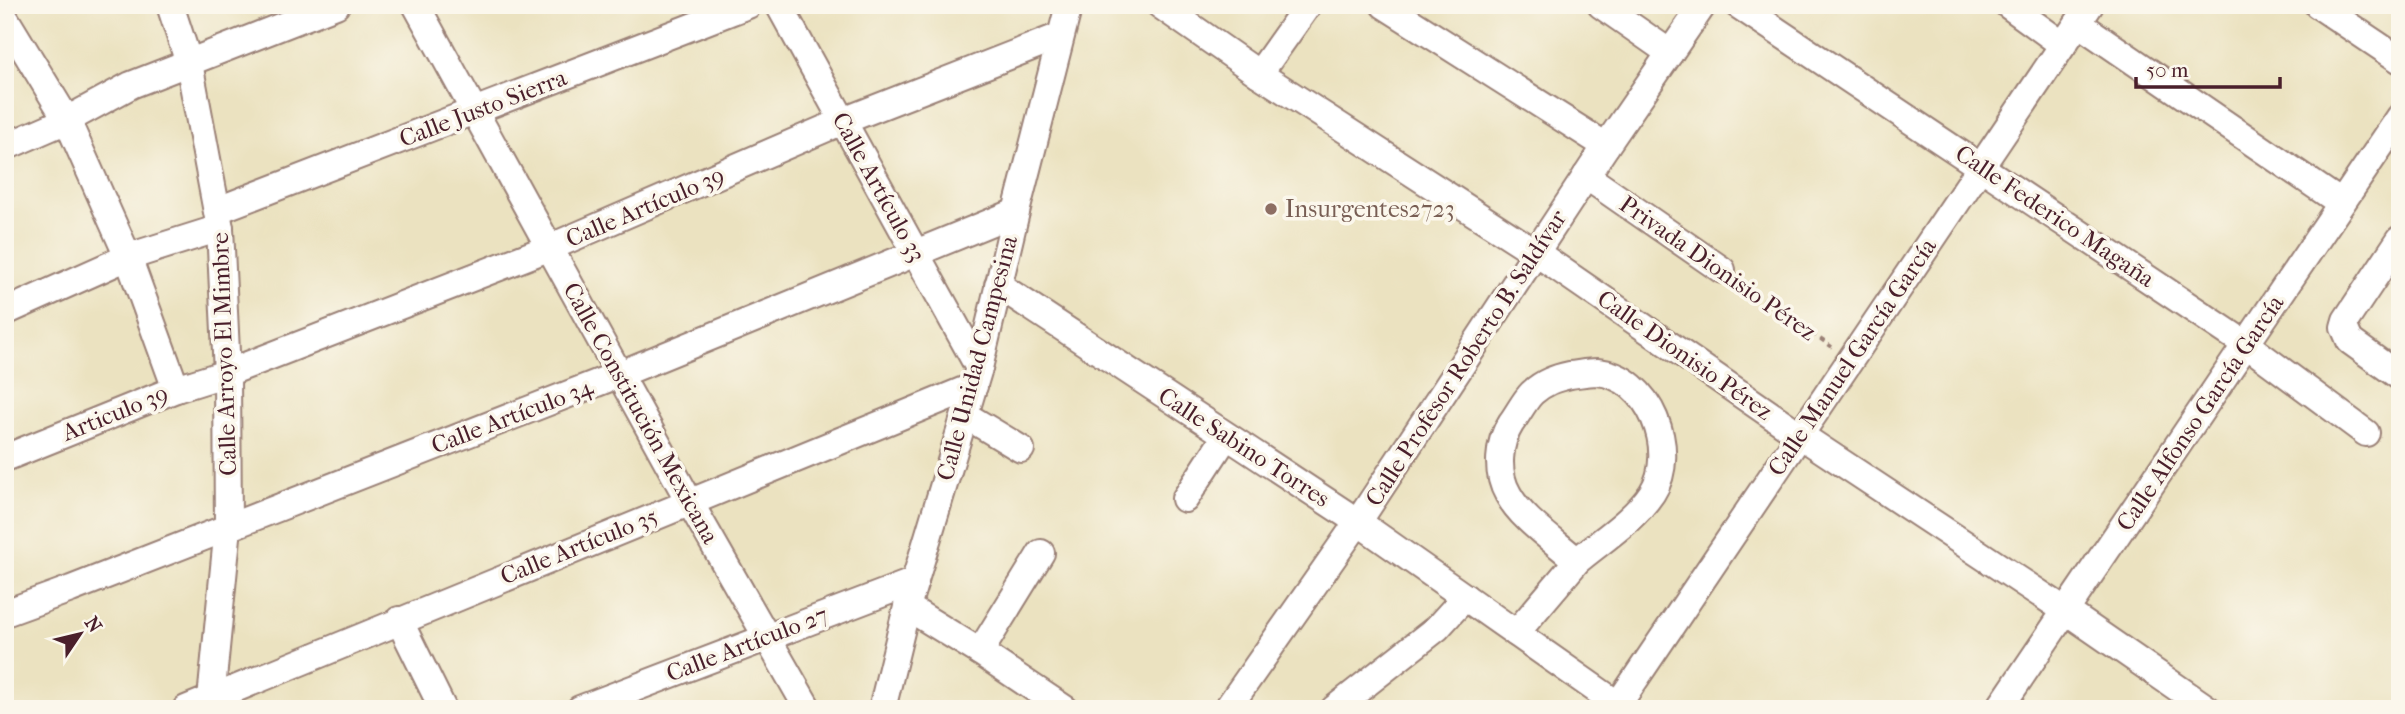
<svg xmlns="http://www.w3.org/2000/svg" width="2405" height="714" viewBox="0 0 2405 714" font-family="'IM FELL French Canon',serif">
  <rect width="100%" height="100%" fill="#fbf7ec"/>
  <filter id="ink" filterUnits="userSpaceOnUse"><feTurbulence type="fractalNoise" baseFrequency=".0143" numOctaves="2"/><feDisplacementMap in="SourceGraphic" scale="14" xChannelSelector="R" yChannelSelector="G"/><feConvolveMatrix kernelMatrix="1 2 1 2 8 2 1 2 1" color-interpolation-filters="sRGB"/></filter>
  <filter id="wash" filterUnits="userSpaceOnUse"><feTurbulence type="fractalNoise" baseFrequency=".00686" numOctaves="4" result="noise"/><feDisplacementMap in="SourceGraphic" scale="28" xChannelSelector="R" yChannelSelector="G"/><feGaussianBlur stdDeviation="1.57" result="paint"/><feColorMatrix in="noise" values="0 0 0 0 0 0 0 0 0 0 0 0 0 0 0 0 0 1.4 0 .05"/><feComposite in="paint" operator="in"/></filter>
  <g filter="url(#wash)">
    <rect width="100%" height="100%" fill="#ebe2c0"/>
  </g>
  <g filter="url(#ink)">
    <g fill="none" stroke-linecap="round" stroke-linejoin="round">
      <defs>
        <g id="minor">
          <path d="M170 5 189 63 220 228 227 373 228 527 210 709"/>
          <path d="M416 5 689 501 808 709"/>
          <path d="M779 5 979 368"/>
          <path d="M1160 5 1259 74 1535 252 1800 435 2066 611 2208 709"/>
          <path d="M1384 5 1606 146"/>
          <path d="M1601 5 1670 53"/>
          <path d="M1738 5 2247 345 2366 433"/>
          <path d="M2008 5 2063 45"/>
          <path d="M2318 5 2400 60"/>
          <path d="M5 18 67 120 128 257 176 389"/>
          <path d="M2078 23 2341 203"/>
          <path d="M1259 74 1308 5"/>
          <path d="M5 147 67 120 131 85 336 5"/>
          <path d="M1586 176 1722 270"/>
          <path d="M218 210 748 5"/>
          <path d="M2400 239 2346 320 2344 327 2350 341 2400 377"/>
          <path d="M998 285 1358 522 1624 709"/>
          <path d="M5 312 128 257 220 228"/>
          <path d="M965 415 1021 449"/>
          <path d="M5 458 176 389 227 373 551 247 843 121 1060 36"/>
          <path d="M1185 499 1226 436"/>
          <path d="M907 607 980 652 1065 709"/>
          <path d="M5 613 71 589 620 374 1016 212"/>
          <path d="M399 620 443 709"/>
          <path d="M1516 633 1577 561C1556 542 1521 519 1508 494 1496 473 1498 443 1511 423 1518 414 1524 401 1532 393 1544 382 1556 378 1570 375 1579 374 1588 372 1597 372 1650 376 1679 451 1652 493 1634 520 1602 540 1577 561"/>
          <path d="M980 652 1041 553"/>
          <path d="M186 709 974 386"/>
          <path d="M580 709 915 581"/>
          <path d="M882 709 907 607 979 368 1016 212 1069 5"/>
          <path d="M1227 709 1358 522 1606 146 1703 5"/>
          <path d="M1334 709 1437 628 1465 597"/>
          <path d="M1615 709 2090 5"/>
          <path d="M1999 709 2400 117"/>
        </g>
      </defs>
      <use href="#minor" stroke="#9a8076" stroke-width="30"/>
      <path stroke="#9a8076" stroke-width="3.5" stroke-dasharray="5 5" stroke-linecap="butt" d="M1738 282 1832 347"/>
      <use href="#minor" stroke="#fff" stroke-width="26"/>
    </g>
  </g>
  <circle fill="#8d6e63" stroke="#fbf7ec" stroke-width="2.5" cx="1271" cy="209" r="7"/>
  <g text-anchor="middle" stroke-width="7" stroke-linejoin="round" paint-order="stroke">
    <g font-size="24" fill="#4a1f2b" stroke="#fbf7ec">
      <text transform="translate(483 108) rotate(-21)" y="8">Calle Justo Sierra</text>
      <text transform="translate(879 187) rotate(61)" y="8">Calle Artículo 33</text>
      <text transform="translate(645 207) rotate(-23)" y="8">Calle Artículo 39</text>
      <text transform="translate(2055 216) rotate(34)" y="8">Calle Federico Magaña</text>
      <text transform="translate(1718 268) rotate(35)" y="8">Privada Dionisio Pérez</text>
      <text transform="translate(224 354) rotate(-92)" y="8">Calle Arroyo El Mimbre</text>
      <text transform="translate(1685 355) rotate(35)" y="8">Calle Dionisio Pérez</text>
      <text transform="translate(1852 357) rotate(-56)" y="8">Calle Manuel García García</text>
      <text transform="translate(977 358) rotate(-75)" y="8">Calle Unidad Campesina</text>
      <text transform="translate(1466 358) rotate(-57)" y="8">Calle Profesor Roberto B. Saldívar</text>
      <text transform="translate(115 413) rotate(-22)" y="8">Articulo 39</text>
      <text transform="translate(641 413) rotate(61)" y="8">Calle Constitución Mexicana</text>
      <text transform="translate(2200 413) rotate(-56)" y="8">Calle Alfonso García García</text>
      <text transform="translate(512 416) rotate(-21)" y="8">Calle Artículo 34</text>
      <text transform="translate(1244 447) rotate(33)" y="8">Calle Sabino Torres</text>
      <text transform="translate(579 546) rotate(-22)" y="8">Calle Artículo 35</text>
      <text transform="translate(747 644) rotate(-21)" y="8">Calle Artículo 27</text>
    </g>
    <g font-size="24" fill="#785e54" stroke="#fbf7ec" text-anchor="start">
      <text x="1285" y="217">Insurgentes2723</text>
    </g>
  </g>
  <rect width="2405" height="714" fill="none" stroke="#fbf7ec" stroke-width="28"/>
  <g transform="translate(80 634) rotate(55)" stroke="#fbf7ec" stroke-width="5" paint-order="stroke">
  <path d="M0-5L12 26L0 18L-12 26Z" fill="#4a1f2b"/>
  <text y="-10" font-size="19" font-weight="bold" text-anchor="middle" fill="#4a1f2b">N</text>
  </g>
  <path d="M2136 77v10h144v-10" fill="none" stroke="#4a1f2b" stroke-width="3.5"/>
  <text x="2146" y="77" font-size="21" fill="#4a1f2b" stroke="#fbf7ec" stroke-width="5" paint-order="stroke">50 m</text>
</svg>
